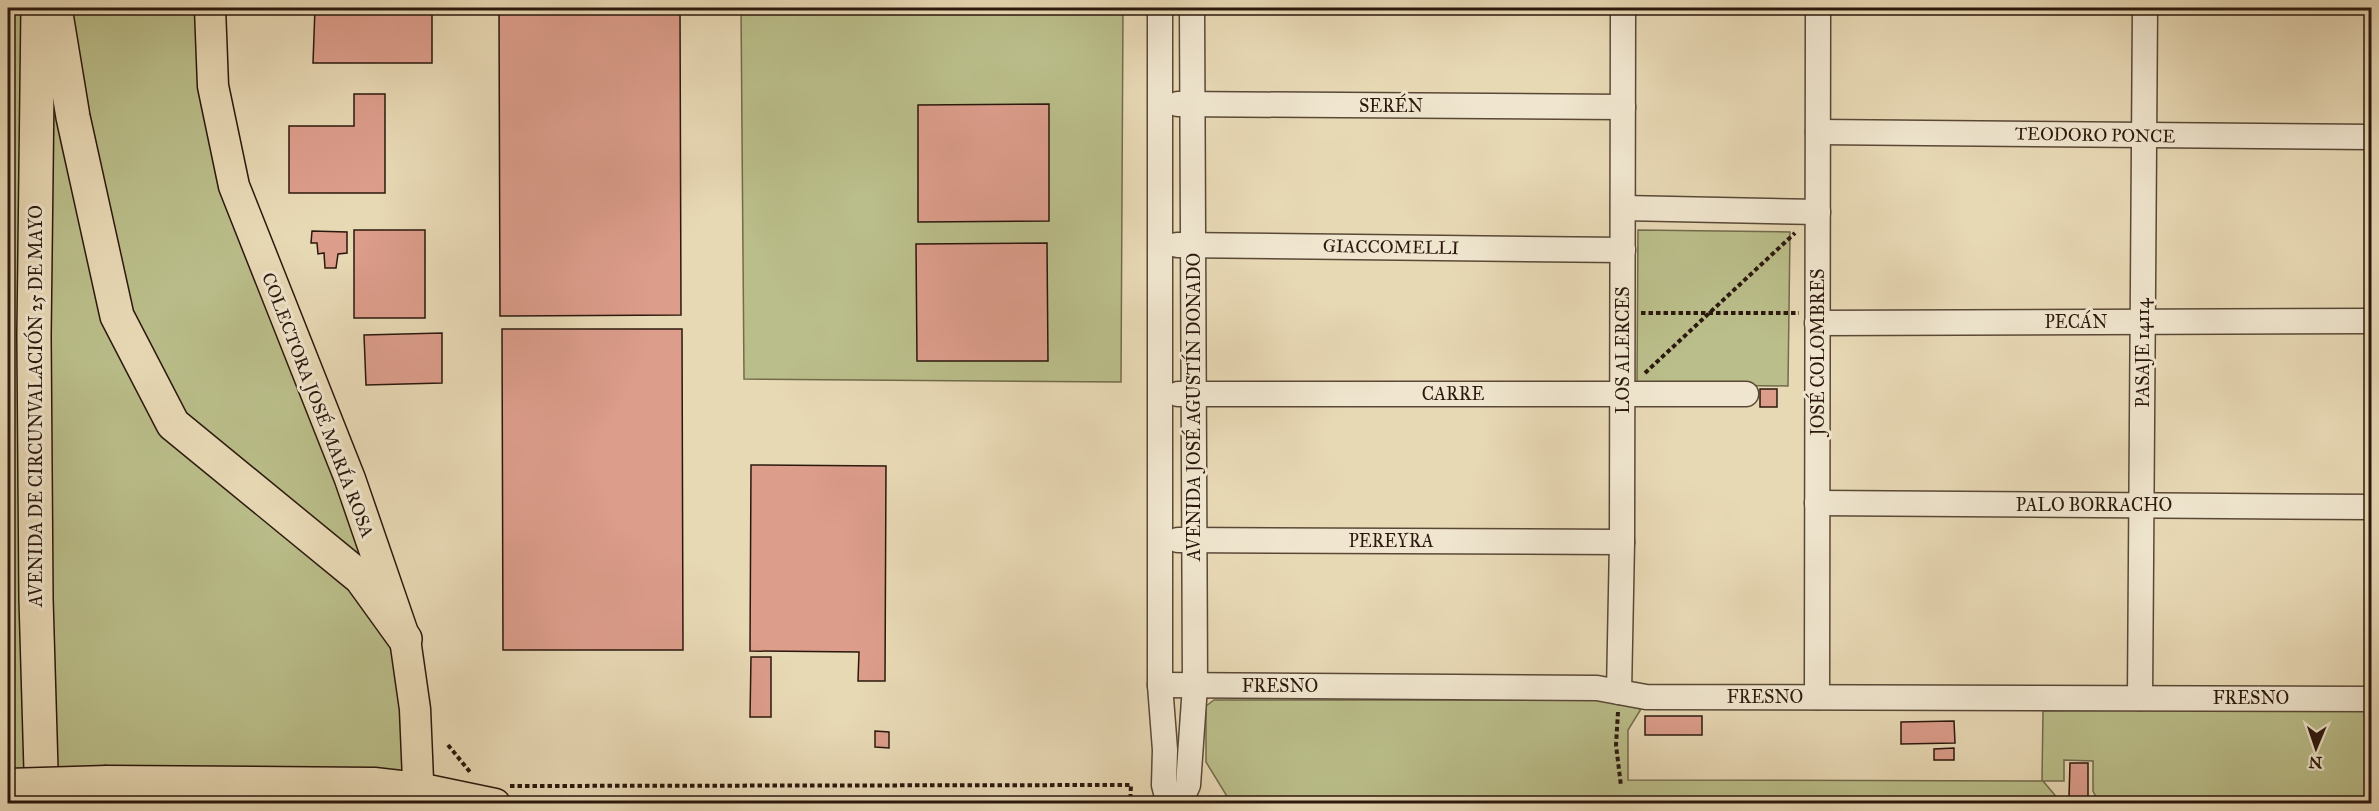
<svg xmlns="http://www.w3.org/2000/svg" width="2379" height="811" viewBox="0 0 2379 811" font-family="'IM FELL Great Primer',serif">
  <rect width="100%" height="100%" fill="#e8d9b5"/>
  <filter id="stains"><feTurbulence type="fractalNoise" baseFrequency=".00333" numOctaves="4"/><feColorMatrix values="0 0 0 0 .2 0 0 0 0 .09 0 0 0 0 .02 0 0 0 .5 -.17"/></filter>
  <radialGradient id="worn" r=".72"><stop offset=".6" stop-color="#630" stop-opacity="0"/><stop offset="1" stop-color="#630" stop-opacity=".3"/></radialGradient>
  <g fill="#babe8a" stroke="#726b4c" stroke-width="1.5">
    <path d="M8 8H210L213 86 405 639 419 803H8Z"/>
    <path d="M741 8H1123L1121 382 744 379Z"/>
    <path d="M1638 230 1790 232 1788 386 1637 384Z"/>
    <path d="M1214 700H1602L1641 709 1628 730V780L2042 781 2043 711 2372 708 2371 801 2099 803 2093 791V761L2064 760V781H2043L2059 800 2056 803 1228 798 1206 762V706Z"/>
  </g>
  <g fill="#dc9d8b" stroke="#2b180d" stroke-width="1.5">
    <path d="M315 8H432V63H313Z"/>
    <path d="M499 8H680L681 315 500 316Z"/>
    <path d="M354 94H385V193H289V126H354Z"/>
    <path d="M1049 104V221L918 222V105Z"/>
    <rect x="354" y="230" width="71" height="88"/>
    <path d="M312 231 347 232V253L338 254 336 268H325L324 253 318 254 317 243H311Z"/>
    <path d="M1047 243 1048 361H917L916 244Z"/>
    <path d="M502 329H682L683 650H503Z"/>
    <path d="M442 333V383L366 385 364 335Z"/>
    <rect x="1760" y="389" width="17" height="18"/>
    <path d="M751 465 886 466 885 681H858L859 652 750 651Z"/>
    <path d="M751 657H771V717H750Z"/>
    <rect x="1645" y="716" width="57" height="19"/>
    <path d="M1954 721 1955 743 1901 744V722Z"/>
    <path d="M875 731 889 732V748L875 747Z"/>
    <path d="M1954 748V760H1934V749Z"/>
    <path d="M2070 763H2088V797H2069Z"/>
  </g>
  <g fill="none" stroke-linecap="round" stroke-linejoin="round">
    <defs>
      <g id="minor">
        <path d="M1160 8V685L1165 750 1164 785 1169 804"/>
        <path d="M1178 104 1623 107"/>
        <path d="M1818 132 2372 137"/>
        <path d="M1623 208 1818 212"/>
        <path d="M1177 245 1623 250"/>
        <path d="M1817 323 2372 321"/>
        <path d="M1178 394H1746"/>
        <path d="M1817 503 2372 507"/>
        <path d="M1178 540 1622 542"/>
        <path d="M1160 685 1597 688 1646 697 2372 699"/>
        <path d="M1619 692 1622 542 1623 8"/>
        <path d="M1817 697 1818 8"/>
        <path d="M2140 698 2145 8"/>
        <path d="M1179 804 1188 785 1195 686 1192 8"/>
      </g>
      <g id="major">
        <path d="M210 8 213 86 234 186 350 479 405 639 415 709 419 804"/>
        <path d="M107 781 374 783 418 788 495 804"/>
      </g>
      <g id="highway">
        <path d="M38 8 34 336 36 599 42 804"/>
        <path d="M55 8 73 117 117 316 173 424 361 578 405 639"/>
      </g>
    </defs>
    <use href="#minor" stroke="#5a4837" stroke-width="27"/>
    <use href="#major" stroke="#2b180d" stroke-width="33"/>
    <use href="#highway" stroke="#2b180d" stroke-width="36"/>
    <g stroke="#2b180d" stroke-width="4" stroke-dasharray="4.5 3" stroke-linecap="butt">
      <path d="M1641 313H1799"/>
      <path d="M1645 373 1795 233"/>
      <path d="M1618 712 1616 745 1621 786"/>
      <path d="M448 745 470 772"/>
      <path d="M510 786 1131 785 1130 804"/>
    </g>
    <use href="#minor" stroke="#f0e6cf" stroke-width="24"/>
    <use href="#major" stroke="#e8d9b5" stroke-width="30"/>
    <use href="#highway" stroke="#e8d9b5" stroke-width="33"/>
    <defs>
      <path id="major-bridge" d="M8 784 107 781"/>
    </defs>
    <use href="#major-bridge" stroke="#2b180d" stroke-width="33" stroke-linecap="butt"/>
    <use href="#major-bridge" stroke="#e8d9b5" stroke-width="30"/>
  </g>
  <g text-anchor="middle" stroke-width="6" stroke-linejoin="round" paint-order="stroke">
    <g font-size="18" fill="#2b180d" stroke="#f0e6cf">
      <text x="1391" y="112">SERÉN</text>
      <text transform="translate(2095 135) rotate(1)" y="6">TEODORO PONCE</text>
      <text transform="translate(1391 247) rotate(1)" y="6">GIACCOMELLI</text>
      <text x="2076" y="328">PECÁN</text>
      <text transform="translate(1623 350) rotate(-90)" y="6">LOS ALERCES</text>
      <text transform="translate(1818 352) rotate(-90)" y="6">JOSÉ COLOMBRES</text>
      <text transform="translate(2143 353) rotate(-90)" y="6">PASAJE 14114</text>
      <text x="1453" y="400">CARRE</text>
      <text transform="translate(318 405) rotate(69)" y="6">COLECTORA JOSÉ MARÍA ROSA</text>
      <text transform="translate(36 406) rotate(-90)" y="6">AVENIDA DE CIRCUNVALACIÓN 25 DE MAYO</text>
      <text transform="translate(1194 407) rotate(-90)" y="6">AVENIDA JOSÉ AGUSTÍN DONADO</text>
      <text x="2094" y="511">PALO BORRACHO</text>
      <text x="1391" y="547">PEREYRA</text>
      <text x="1280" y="692">FRESNO</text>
      <text x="1765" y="703">FRESNO</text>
      <text x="2251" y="704">FRESNO</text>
    </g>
  </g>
  <rect width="2379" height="811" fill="none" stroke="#e8d9b5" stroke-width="30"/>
  <rect x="9" y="9" width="2361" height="793" fill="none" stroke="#2b180d" stroke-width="3"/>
  <rect x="15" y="15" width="2349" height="781" fill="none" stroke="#2b180d" stroke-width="1.5"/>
  <g transform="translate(2316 748) rotate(182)" stroke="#f0e6cf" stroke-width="4.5" paint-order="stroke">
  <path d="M0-4.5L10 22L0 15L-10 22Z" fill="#2b180d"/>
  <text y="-9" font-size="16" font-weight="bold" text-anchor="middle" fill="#2b180d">N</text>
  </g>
  <rect width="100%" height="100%" filter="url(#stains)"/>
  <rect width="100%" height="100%" fill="url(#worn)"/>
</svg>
